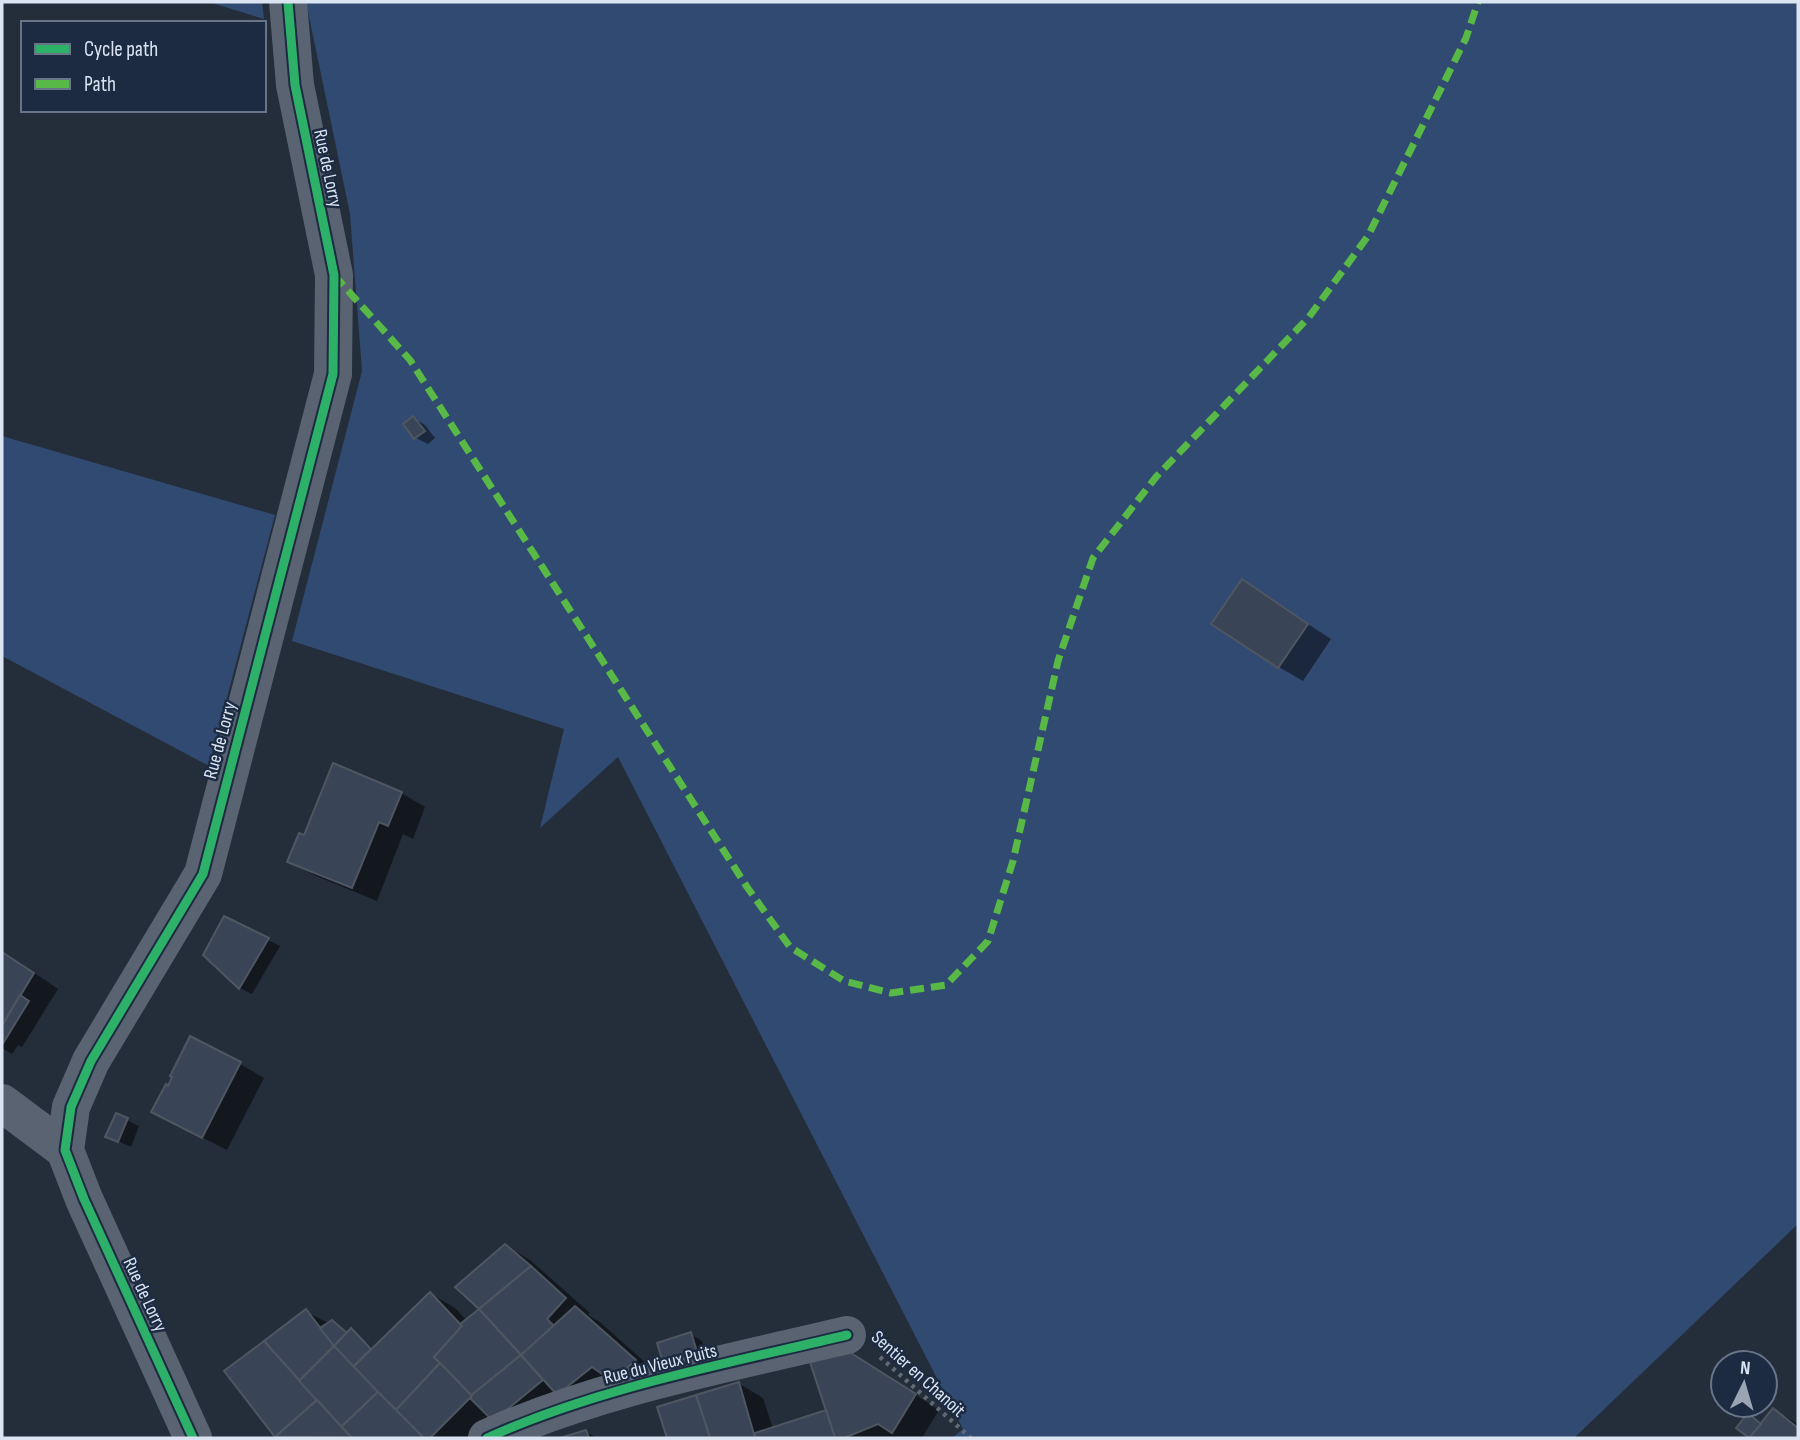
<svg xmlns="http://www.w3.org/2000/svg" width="1800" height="1440" viewBox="0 0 1800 1440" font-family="'Sofia Sans Condensed',sans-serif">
  <rect width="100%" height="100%" fill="#242d3a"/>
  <g fill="#314a71">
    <path d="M209 2H262L264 19Z"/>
    <path d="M306 2H1798V1224L1574 1438H952L963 1429 618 757 540 828 564 729 292 641 362 371 350 214Z"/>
    <path d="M2 436 275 515 209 766 2 656Z"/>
  </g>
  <g fill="#0007">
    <path d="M413 418 425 425 435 438 428 444 416 438Z"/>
    <path d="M1243 582 1331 639 1303 681 1279 667Z"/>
    <path d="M401 793 425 807 413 839 403 834 377 901 314 875 289 861 305 837Z"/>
    <path d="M225 918 280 946 252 994 240 988 205 954Z"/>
    <path d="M2 951 58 989 22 1047 18 1045 12 1054 2 1048Z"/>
    <path d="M240 1064 264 1078 227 1150 178 1125Z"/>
    <path d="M127 1120 139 1126 131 1147 108 1136Z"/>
    <path d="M506 1246 530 1260 590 1313 588 1315 600 1322 659 1375 490 1415 468 1438 276 1436 306 1312 349 1333 351 1330 374 1349 431 1294 455 1308 467 1321 482 1309Z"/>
    <path d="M690 1334 702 1341 709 1361 665 1364Z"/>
    <path d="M876 1369 939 1410 922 1438H669L659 1408 738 1383 763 1398 773 1429 828 1411Z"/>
    <path d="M1774 1410 1798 1424V1438H1751L1738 1428 1749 1415 1763 1424Z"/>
    <path d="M586 1432 597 1438H566Z"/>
  </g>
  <g fill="#394556" stroke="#4f5661" stroke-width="2">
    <path d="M413 416 425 431 414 439 403 424Z"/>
    <path d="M1242 579 1308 624 1278 668 1211 624Z"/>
    <path d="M333 763 402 792 388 826 379 822 352 888 287 862 299 833 304 835Z"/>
    <path d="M224 916 269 938 239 989 203 955Z"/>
    <path d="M2 952 34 973 2 1026Z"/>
    <path d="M20 995 29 1001 2 1045V1026Z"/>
    <path d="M190 1036 241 1062 202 1138 151 1112 166 1084 168 1086 172 1077 170 1076Z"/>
    <path d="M116 1113 128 1118 118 1142 105 1137Z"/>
    <path d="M505 1244 531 1266 479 1309 455 1287Z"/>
    <path d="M531 1266 566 1298 547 1319 555 1327 521 1355 479 1309Z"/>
    <path d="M430 1292 462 1326 434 1357 440 1363 396 1410 353 1367Z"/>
    <path d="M575 1306 636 1360 612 1381 592 1367 557 1395 521 1355Z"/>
    <path d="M306 1309 334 1346 299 1381 264 1341Z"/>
    <path d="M479 1309 521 1355 472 1396 434 1357 462 1326 460 1324Z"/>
    <path d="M332 1320 347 1333 334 1346 320 1328Z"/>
    <path d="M351 1328 371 1349 353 1367 334 1346Z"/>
    <path d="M691 1332 698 1355 664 1366 657 1343Z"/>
    <path d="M264 1341 317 1400 275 1437 224 1371Z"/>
    <path d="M334 1346 378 1392 341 1427 299 1381Z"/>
    <path d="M851 1353 916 1394 892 1433 878 1424 844 1438H835L809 1359Z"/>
    <path d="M521 1355 543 1380 493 1421 469 1397Z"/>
    <path d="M440 1363 472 1396 430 1438H420L422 1436 396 1410Z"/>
    <path d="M739 1382 755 1438H710L696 1395Z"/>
    <path d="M378 1392 422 1436 420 1438H352L341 1427Z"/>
    <path d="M696 1395 710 1438H667L657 1407Z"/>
    <path d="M317 1400 352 1438 275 1437Z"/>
    <path d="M1773 1408 1798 1428V1438H1749Z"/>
    <path d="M826 1410 835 1438H755V1433Z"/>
    <path d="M1748 1413 1761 1424 1749 1438 1736 1428Z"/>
    <path d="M586 1430 589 1438H560Z"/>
  </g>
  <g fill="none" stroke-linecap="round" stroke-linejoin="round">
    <path stroke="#616976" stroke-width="4.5" stroke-dasharray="3.5 5" stroke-linecap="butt" d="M880 1357 971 1438"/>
    <g stroke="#5a6371" stroke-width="38">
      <path d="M2 1103 65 1150"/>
      <path d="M193 1438 84 1199 65 1150 71 1107 91 1061 203 874 333 374 334 275 295 85 288 2"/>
      <path d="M487 1438C600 1387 726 1364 847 1335"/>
    </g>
    <path stroke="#58b947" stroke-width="7" stroke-dasharray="14 7" stroke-linecap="butt" d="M334 275 410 360 747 887 790 947 844 981 891 993 946 985 988 941 1013 861 1058 661 1093 558 1156 477 1309 317 1368 236 1466 38 1478 2"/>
    <defs>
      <g id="cycleway">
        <path d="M193 1438 84 1199 65 1150 71 1107 91 1061 203 874 333 374 334 275 295 85 288 2"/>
        <path d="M487 1438C600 1387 726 1364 847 1335"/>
      </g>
    </defs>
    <use href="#cycleway" stroke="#1c2b42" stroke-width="13"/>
    <use href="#cycleway" stroke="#2db169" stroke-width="9"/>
  </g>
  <g text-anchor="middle" stroke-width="5" stroke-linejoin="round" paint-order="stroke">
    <g font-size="19" fill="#dae4f3" stroke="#1c2b42">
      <text transform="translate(329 168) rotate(78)" y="7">Rue de Lorry</text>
      <text transform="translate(219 740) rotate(-75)" y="7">Rue de Lorry</text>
      <text transform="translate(146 1294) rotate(65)" y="7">Rue de Lorry</text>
      <text transform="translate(660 1363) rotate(-14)" y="7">Rue du Vieux Puits</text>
      <text transform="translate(919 1373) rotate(42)" y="7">Sentier en Chanoit</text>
    </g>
  </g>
  <rect width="1800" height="1440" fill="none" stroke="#dae4f3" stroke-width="7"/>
  <rect x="21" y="21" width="245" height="91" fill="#1c2b42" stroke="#687589" stroke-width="2"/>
  <rect x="35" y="44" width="35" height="10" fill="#2db169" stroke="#687589" stroke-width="2"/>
  <text x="84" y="56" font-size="21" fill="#dae4f3">Cycle path</text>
  <rect x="35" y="79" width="35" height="10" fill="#58b947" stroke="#687589" stroke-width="2"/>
  <text x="84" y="91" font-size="21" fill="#dae4f3">Path</text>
  <g transform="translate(1744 1384) rotate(5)"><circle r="33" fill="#1c2b42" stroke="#687589" stroke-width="2"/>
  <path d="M0-5L12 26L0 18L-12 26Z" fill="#9aa4b2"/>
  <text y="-10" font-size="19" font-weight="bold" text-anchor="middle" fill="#dae4f3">N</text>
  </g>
</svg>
